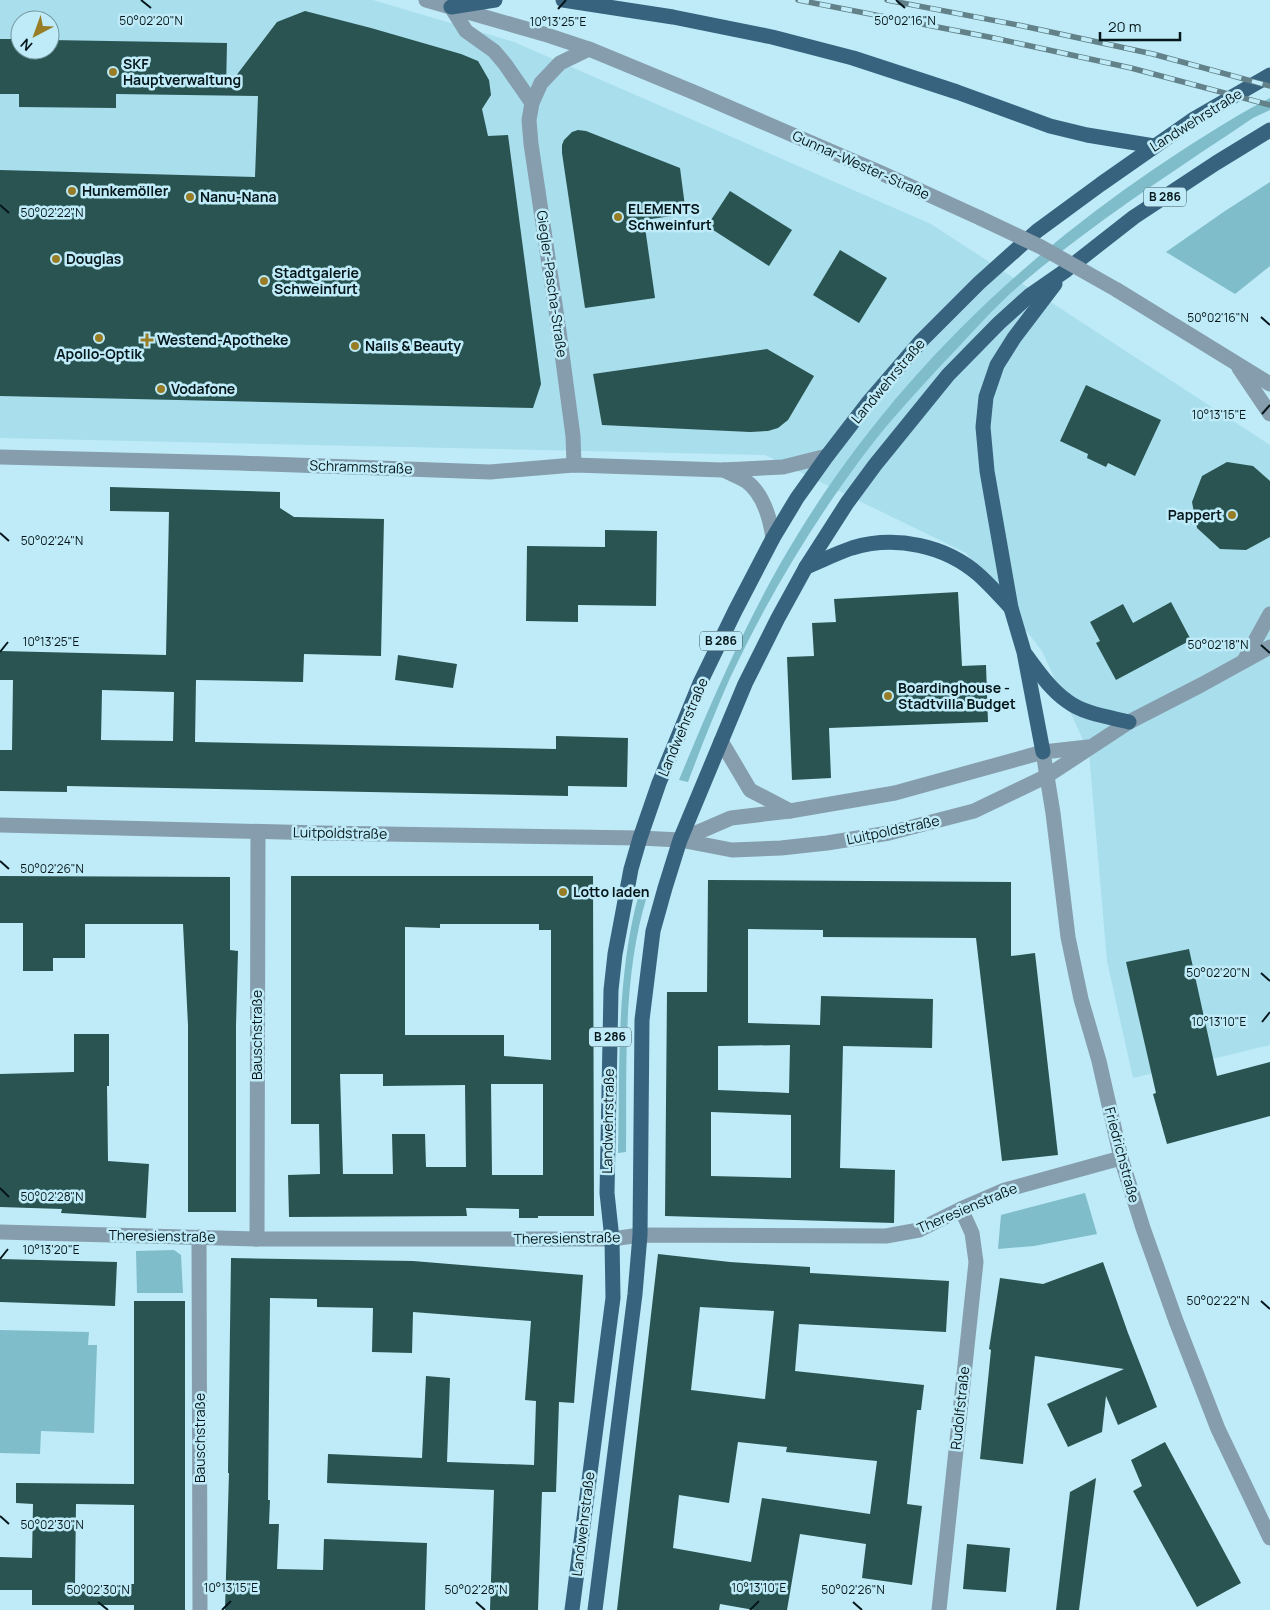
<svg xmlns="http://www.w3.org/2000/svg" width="1270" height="1610" viewBox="0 0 1270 1610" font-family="Manrope,sans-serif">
  <rect width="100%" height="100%" fill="#beebf7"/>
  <path fill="#a9deec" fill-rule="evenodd" d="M0 0H373L514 42 931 224 1270 445V1045L1133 1078 1107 961 1089 753 1042 651 966 553 765 455 0 438ZM20 20H50V50H20Z"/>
  <g fill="#7fbdcb">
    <path d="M1270 98V110L1253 118C1174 171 1093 223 1020 285 995 306 971 334 948 358 920 388 891 419 866 452 813 522 767 599 730 678 715 712 701 747 688 782L679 780C709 707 740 635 779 566 871 404 999 275 1151 171 1190 145 1229 119 1270 98Z"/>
    <path d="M1270 182V266L1235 294 1166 252 1225 211Z"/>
    <path d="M647 896C622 978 627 1067 626 1152L618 1153C620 1068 616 980 638 897Z"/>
    <path d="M1085 1193 1097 1234 1034 1246 998 1249 1001 1215Z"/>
    <path d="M174 1250 181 1255 183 1293H137L136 1251Z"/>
    <path d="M0 1330 89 1332 88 1345H97L94 1433 41 1431 40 1454 0 1453Z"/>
  </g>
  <g fill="#295452" fill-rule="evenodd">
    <path d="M305 11 371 28 461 54 478 61 489 80 491 95 482 109 488 136 508 135 541 384 533 408 0 396V170L255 177 258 96 116 94V108L19 107V94H0V39H20V50H50V40L227 43 226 89 277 22Z"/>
    <path d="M578 130 586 131 680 168 686 214 644 220 655 298 585 308 562 153V145L564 140 572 132Z"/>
    <path d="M730 191 792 230 769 266 707 226Z"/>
    <path d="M840 250 887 278 859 323 813 295Z"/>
    <path d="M767 349 814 376 788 420 778 428 768 431 750 432 602 425 593 374Z"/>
    <path d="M1086 385 1161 420 1135 476 1108 463 1106 467 1087 458 1088 454 1060 441Z"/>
    <path d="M1227 462 1253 466 1270 481V537L1246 550 1220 549 1197 528 1192 502 1202 476Z"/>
    <path d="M110 487 280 492V508L294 517 384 519 381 656 304 654 303 682 196 680 195 742 556 749V736L628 738 627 787 568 786V796L67 786V792L0 791V750H12L13 680H0V651L166 655 169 512 110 511ZM102 690 174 692 173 741 101 740Z"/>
    <path d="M605 530 657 531 656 606 578 605V622L526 621 527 546 605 547Z"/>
    <path d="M958 592 962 666 986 665 988 722 829 728 831 778 792 780 787 657 814 656 812 623 836 622 834 599Z"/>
    <path d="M1171 602 1191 640 1116 680 1096 643 1100 641 1090 622 1123 604 1133 623Z"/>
    <path d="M398 655 457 664 453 688 395 680Z"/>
    <path d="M0 876 230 877V950L238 951 236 1025V1212H188V1025L183 924H85V958H53V971H23V923H0Z"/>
    <path d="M291 876H593L594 1216H538V1218H519V1209L466 1208 467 1216 289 1217 288 1175 320 1174 319 1124H291ZM440 924H539V930H551V1060L504 1056V1035H405V927L440 928ZM340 1074H383V1086L465 1085 466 1167H426L425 1134H392L393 1174H343ZM491 1084H543V1175H492Z"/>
    <path d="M708 880 1011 882V956L1035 953 1058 1155 1002 1161 976 938 823 937V930L748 929V1023L820 1025 821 996 933 999 932 1048 843 1046 840 1168 895 1170 894 1223 665 1216 667 992H707ZM790 1045 789 1093 718 1090V1046ZM711 1112 791 1115V1178L711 1176Z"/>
    <path d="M1189 949 1217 1076 1270 1062V1116L1167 1144 1153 1094 1156 1093 1126 962Z"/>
    <path d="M74 1034H109V1086H107L108 1161 149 1164 146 1218 61 1213 62 1209 0 1207V1074L74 1072Z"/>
    <path d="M658 1254 730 1262 810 1267V1273L949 1281 946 1332 799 1324 795 1371 924 1385 921 1410H917L907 1504 922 1506 912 1585 862 1578 866 1544 800 1534 787 1610H754L720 1604 719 1610H617ZM700 1307 774 1311 765 1399 691 1390ZM738 1442 787 1447 786 1452 877 1461 870 1514 762 1498 751 1562 673 1548 679 1495 729 1503Z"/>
    <path d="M231 1258 413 1261 583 1275 574 1403 559 1402 556 1492H542L538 1610H490L494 1490 327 1483 328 1454 422 1458 426 1376 450 1378 447 1462 534 1465 536 1401 525 1400 531 1321 413 1312 412 1353 372 1352 373 1308 317 1307V1299L270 1298 268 1500H270L269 1524H279L277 1569 323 1570 324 1539 427 1543 425 1610H225L229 1473H228Z"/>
    <path d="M0 1259 117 1262 115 1306 0 1302Z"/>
    <path d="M1103 1262 1128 1333 1157 1407 1118 1425 1106 1396 1102 1432 1068 1447 1047 1404 1124 1369 1035 1356 1023 1464 980 1459 991 1350 989 1349 1000 1278 1043 1284Z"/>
    <path d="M134 1301H185V1610H134V1605H32V1590H0V1557L32 1558 33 1504 16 1503V1483L134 1484ZM76 1504 134 1505V1584H75Z"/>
    <path d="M1165 1442 1241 1583 1197 1607 1133 1491 1142 1486 1131 1460Z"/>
    <path d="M1096 1478 1079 1610H1056L1070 1492Z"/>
    <path d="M967 1544 1010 1548 1006 1592 963 1589Z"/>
  </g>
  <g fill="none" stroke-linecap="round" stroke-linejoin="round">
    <g stroke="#869dad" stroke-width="15">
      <path d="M426 0 544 34 589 49 698 94 881 173 980 218"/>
      <path d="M451 7 466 31 494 51 505 64 532 103"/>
      <path d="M1117 290 1270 384"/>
      <path d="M1239 368 1270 414"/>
      <path d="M0 457 238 463 490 472 574 465 722 470 783 467 827 456"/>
      <path d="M574 465 573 436 559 331 531 144 529 120 532 103 541 83 560 63 589 49"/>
      <path d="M724 470C731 474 739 477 746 481 764 494 770 518 773 538"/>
      <path d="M1244 661 1270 614"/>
      <path d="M721 741 750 790 790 811"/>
      <path d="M1043 752 1053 813 1068 937 1081 999 1099 1061 1121 1158 1143 1228 1176 1321 1218 1429 1270 1538"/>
      <path d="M0 825 320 833 640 838 680 840 732 850 781 848 827 843 889 833 974 811 1047 776 1129 722 1201 685 1270 647"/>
      <path d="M680 840 731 818 790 811 895 793 1043 752 1088 747"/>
      <path d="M0 1232 257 1239H612L640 1235 886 1236 919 1230 961 1209 1005 1190 1121 1158"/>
      <path d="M199 1237 200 1610"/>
      <path d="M257 1239 258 832"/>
      <path d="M939 1610 976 1262 972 1233 961 1209"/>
    </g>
    <g stroke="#37637f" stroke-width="15">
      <path d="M563 0 673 17 772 37 853 58 957 92 1050 126 1087 135 1154 146"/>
      <path d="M451 7 495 0"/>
      <path d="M806 567C821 561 837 553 852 548 895 535 945 545 979 575 990 585 1001 597 1011 608"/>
      <path d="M1026 655C1038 671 1050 689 1067 701 1084 714 1109 717 1129 722"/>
      <path d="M1043 752 1024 652 1011 608 987 471 983 427 986 397 997 365 1014 338 1055 284"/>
      <path d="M572 1610 613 1298 612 1239 607 1193 611 990 615 954 631 869 640 838 659 783 700 683 735 611 773 538 797 498 827 456 867 404 922 340 979 283 1037 231 1101 184 1194 119 1270 75"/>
      <path d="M595 1610 635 1294 640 1235 642 1020 653 931 665 888 680 840 745 684 778 618 806 567 847 503 875 465 948 375 999 323 1029 296 1065 271 1134 217 1216 163 1270 130"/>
    </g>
    <defs>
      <g id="rail">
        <path d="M798 0 994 38 1131 68 1270 105"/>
        <path d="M887 0 1023 26 1153 54 1270 86"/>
      </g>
    </defs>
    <use href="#rail" stroke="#628189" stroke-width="5.5"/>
    <use href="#rail" stroke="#beebf7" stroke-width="4" stroke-dasharray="11" stroke-linecap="butt"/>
    <path stroke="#869dad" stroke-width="15" d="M980 218 1041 247 1117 290"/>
  </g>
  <path fill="none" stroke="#06171b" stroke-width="2" d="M141 0 151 8M896 0 905 8M558 9 566 0M0 205 9 213M1261 317 1270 325M1262 414 1270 405M0 533 9 541M1261 645 1270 653M0 652 8 642M0 861 9 869M1261 973 1270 981M1262 1022 1270 1012M0 1188 9 1197M0 1259 8 1249M1261 1301 1270 1309M0 1516 9 1524M98 1602 108 1610M476 1602 485 1610M853 1602 862 1610M222 1610 231 1601M750 1610 759 1601"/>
  <g fill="#987d26" stroke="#beebf7" stroke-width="2">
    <circle cx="113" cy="72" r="5"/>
    <circle cx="72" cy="191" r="5"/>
    <circle cx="190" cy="197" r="5"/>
    <circle cx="618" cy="217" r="5"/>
    <circle cx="56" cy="259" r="5"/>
    <circle cx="264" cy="281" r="5"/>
    <circle cx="99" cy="338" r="5"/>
    <path d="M144.5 332.5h5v5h5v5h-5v5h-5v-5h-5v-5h5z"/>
    <circle cx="355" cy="346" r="5"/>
    <circle cx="161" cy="389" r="5"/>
    <circle cx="1232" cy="515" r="5"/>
    <circle cx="888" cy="696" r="5"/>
    <circle cx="563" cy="892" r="5"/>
  </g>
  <g text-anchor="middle" stroke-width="5" stroke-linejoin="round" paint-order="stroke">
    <g fill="#beebf7" stroke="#3d575d" stroke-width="1">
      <rect x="1144" y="187.5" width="42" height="19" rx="4"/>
      <rect x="700" y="631.5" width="42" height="19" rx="4"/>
      <rect x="589" y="1027.5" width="42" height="19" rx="4"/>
    </g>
    <g font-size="12" font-weight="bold" fill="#06171b">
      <text x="1165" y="201">B 286</text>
      <text x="721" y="645">B 286</text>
      <text x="610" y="1041">B 286</text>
    </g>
    <g font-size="14" font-weight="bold" fill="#06171b" stroke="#beebf7" text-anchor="start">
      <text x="123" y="69">SKF<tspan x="123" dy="16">Hauptverwaltung</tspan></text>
      <text x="82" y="196">Hunkemöller</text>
      <text x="200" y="202">Nanu-Nana</text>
      <text x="628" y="214">ELEMENTS<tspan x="628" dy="16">Schweinfurt</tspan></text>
      <text x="66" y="264">Douglas</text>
      <text x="274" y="278">Stadtgalerie<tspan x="274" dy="16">Schweinfurt</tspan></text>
      <text x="157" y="345">Westend-Apotheke</text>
      <text x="365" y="351">Nails &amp; Beauty</text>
      <text x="99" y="359" text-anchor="middle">Apollo-Optik</text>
      <text x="171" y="394">Vodafone</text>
      <text x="1222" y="520" text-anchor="end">Pappert</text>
      <text x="898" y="693">Boardinghouse -<tspan x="898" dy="16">Stadtvilla Budget</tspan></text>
      <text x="573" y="897">Lotto laden</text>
    </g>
    <g font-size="14" fill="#06171b" stroke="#beebf7">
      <text transform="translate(1196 120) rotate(-32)" y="5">Landwehrstraße</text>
      <text transform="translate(861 165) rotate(24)" y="5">Gunnar-Wester-Straße</text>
      <text transform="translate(552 284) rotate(82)" y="5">Giegler-Pascha-Straße</text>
      <text transform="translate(888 381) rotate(-50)" y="5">Landwehrstraße</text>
      <text transform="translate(361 467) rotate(2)" y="5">Schrammstraße</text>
      <text transform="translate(683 727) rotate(-67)" y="5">Landwehrstraße</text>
      <text transform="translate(893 830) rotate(-12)" y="5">Luitpoldstraße</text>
      <text transform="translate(340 833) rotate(1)" y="5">Luitpoldstraße</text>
      <text transform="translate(257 1035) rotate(-90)" y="5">Bauschstraße</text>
      <text transform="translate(608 1121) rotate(-89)" y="5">Landwehrstraße</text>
      <text transform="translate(1122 1155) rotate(75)" y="5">Friedrichstraße</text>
      <text transform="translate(967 1208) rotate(-23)" y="5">Theresienstraße</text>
      <text transform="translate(162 1236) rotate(1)" y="5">Theresienstraße</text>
      <text transform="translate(567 1238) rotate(-1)" y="5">Theresienstraße</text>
      <text transform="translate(960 1408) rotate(-84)" y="5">Rudolfstraße</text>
      <text transform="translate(200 1438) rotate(-90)" y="5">Bauschstraße</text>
      <text transform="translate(583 1524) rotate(-83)" y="5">Landwehrstraße</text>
    </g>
  </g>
  <g font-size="12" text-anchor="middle" fill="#06171b" stroke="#beebf7" stroke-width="5" stroke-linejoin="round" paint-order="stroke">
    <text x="151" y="25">50°02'20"N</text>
    <text x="905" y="25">50°02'16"N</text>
    <text x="558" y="26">10°13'25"E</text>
    <text x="52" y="217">50°02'22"N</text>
    <text x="1218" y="322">50°02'16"N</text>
    <text x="1219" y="419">10°13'15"E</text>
    <text x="52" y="545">50°02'24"N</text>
    <text x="51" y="646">10°13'25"E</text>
    <text x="1218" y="649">50°02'18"N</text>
    <text x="52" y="873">50°02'26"N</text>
    <text x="1218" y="977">50°02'20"N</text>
    <text x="1219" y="1026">10°13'10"E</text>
    <text x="52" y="1201">50°02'28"N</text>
    <text x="51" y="1254">10°13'20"E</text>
    <text x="1218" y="1305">50°02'22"N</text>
    <text x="52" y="1529">50°02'30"N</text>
    <text x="231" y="1592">10°13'15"E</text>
    <text x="759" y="1592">10°13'10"E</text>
    <text x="98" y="1594">50°02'30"N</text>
    <text x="476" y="1594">50°02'28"N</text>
    <text x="853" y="1594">50°02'26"N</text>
  </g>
  <g transform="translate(35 35) rotate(221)"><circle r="24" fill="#beebf7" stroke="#74969f"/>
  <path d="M0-4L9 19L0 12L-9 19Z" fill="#987d26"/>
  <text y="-8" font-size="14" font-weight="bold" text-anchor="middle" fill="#06171b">N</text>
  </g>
  <path d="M1100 32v8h80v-8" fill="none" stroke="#06171b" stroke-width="2.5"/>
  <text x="1108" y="32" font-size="15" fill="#06171b" stroke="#beebf7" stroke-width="4" paint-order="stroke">20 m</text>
</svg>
